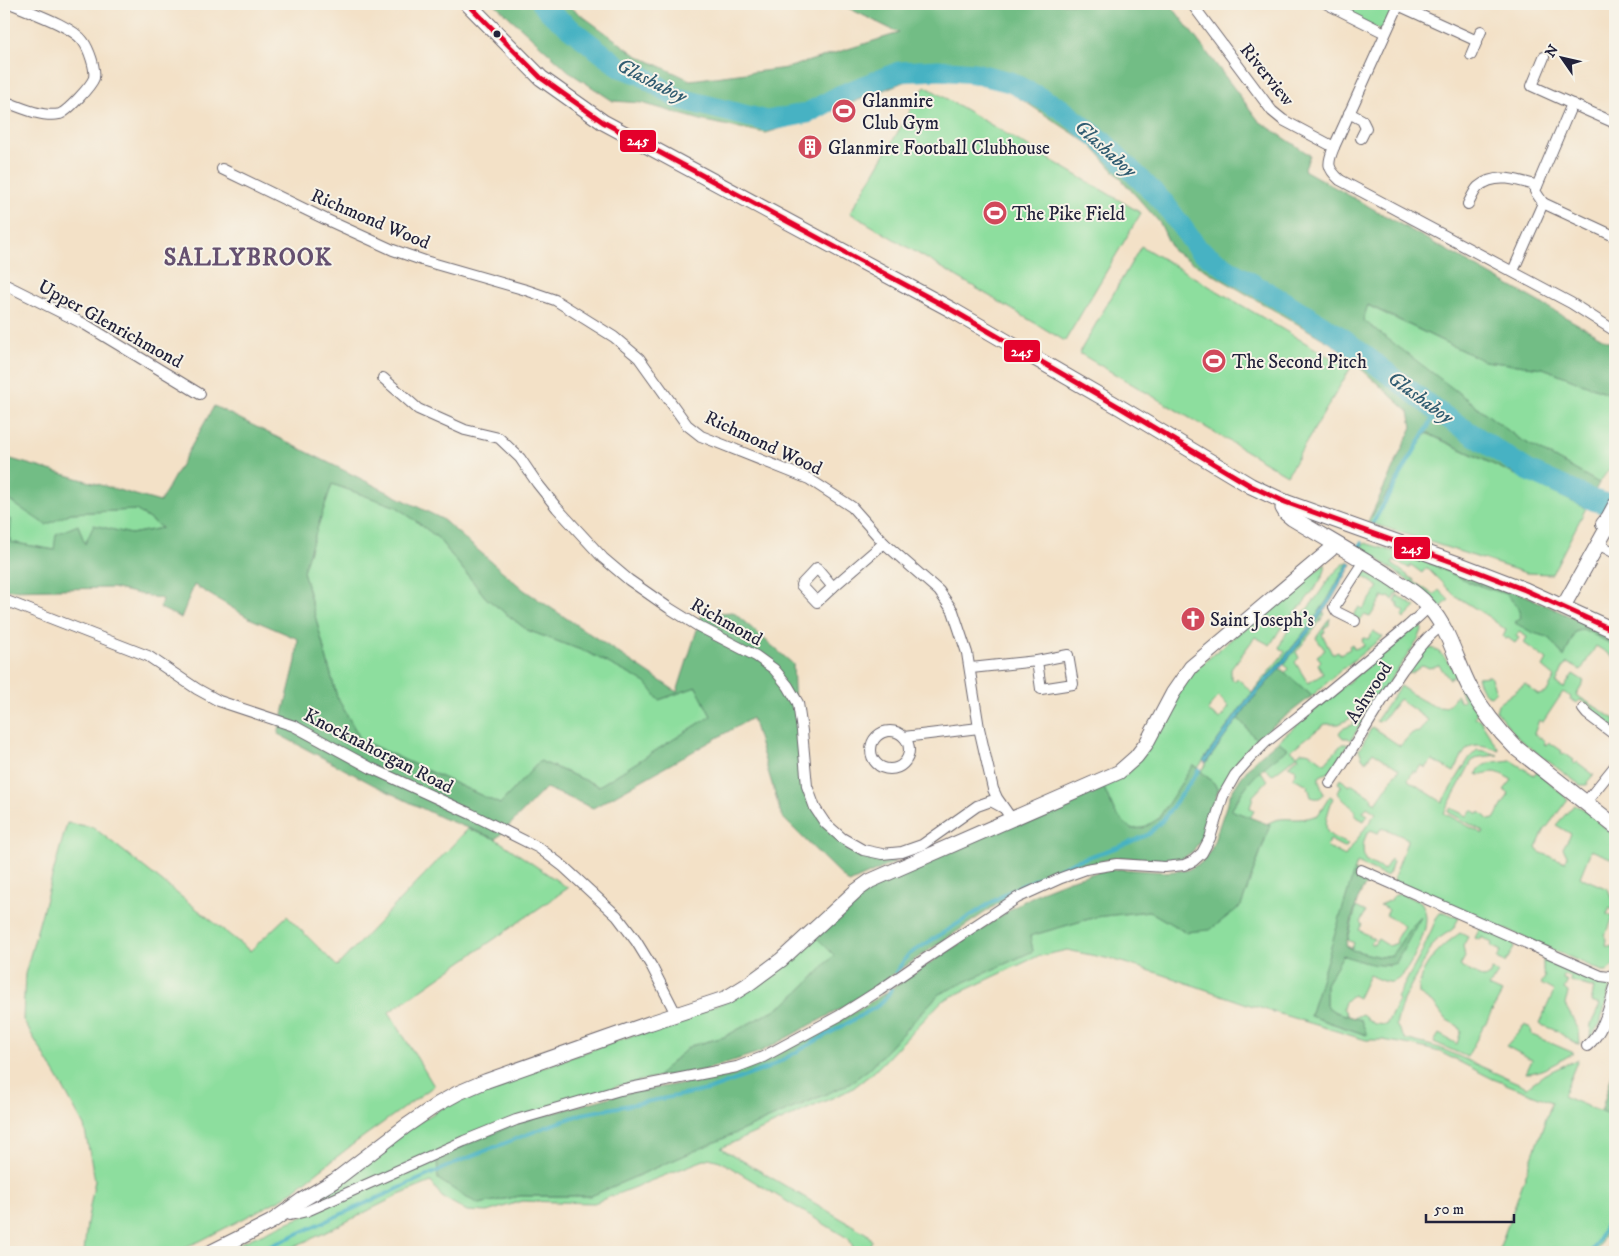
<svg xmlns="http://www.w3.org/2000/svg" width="1619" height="1256" viewBox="0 0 1619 1256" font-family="'IM FELL DW Pica',serif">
  <rect width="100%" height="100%" fill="#f7f3e8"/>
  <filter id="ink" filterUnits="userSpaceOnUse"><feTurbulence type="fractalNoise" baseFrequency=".02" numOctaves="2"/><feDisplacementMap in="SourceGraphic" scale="10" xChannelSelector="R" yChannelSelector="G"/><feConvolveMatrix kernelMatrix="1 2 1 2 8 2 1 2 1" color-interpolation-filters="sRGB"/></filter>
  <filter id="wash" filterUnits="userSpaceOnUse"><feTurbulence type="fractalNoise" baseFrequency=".0096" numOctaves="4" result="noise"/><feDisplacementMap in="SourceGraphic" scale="20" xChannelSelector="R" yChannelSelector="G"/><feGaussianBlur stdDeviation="1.12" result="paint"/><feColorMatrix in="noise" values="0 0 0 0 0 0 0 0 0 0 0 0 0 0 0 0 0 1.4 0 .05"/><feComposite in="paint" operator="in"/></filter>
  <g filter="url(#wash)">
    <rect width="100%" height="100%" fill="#f3e1c7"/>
    <g fill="#8dde9e" stroke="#58806c" fill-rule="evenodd">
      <path d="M1327 4H1398L1385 33Z"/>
      <path d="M925 86 1141 213 1065 341 850 213Z"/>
      <path d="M1141 246 1350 369 1287 475 1079 353Z"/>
      <path d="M1367 305 1484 361 1543 368 1615 396V461L1599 483 1518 438 1363 321Z"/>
      <path d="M1426 433 1586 508 1552 574 1526 573 1368 522Z"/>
      <path d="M332 484 397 507 437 537 486 598 527 630 589 653 647 683 659 700 696 687 711 716 599 786 540 761 500 804 361 740 337 697 303 571Z"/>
      <path d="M4 497 46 524 71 513 136 510 162 528 131 534 95 526 85 545 78 525 55 550 10 542 11 520 4 517Z"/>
      <path d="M1365 543 1425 561 1471 583 1506 594 1517 606 1521 617 1515 622 1548 637 1564 656 1575 632 1583 629 1615 646V658L1596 646 1581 670 1567 663 1563 668 1556 684 1564 688 1573 674 1584 681 1576 695 1615 719V728L1591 710 1592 707 1580 700 1577 703 1570 700 1571 697 1563 692 1543 722 1539 720 1534 734 1545 741 1544 744 1546 745 1549 742 1562 751 1561 753 1563 754 1564 753 1574 760 1573 762 1575 764 1577 762 1594 775 1587 782 1588 784 1586 785H1580L1520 740 1496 711 1498 704 1525 684 1538 695 1546 693 1555 677 1543 667 1547 660 1524 643 1527 637 1519 632 1516 636 1519 638 1515 643 1508 638 1506 639 1503 637 1506 630 1489 617 1454 595 1429 570 1426 568 1422 573 1411 565 1409 568 1394 560 1392 564 1414 580V582L1434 595 1439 590 1449 600 1440 608 1431 597 1361 547Z"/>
      <path d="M1349 561 1328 599 1307 629 1279 664 1247 699 1198 768 1193 765 1158 820 1143 828 1131 829 1115 813 1103 786 1129 772 1176 696 1195 670 1268 608 1325 564C1330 578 1288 619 1279 631 1276 636 1273 641 1270 645L1255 637 1231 669V678L1235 681 1237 678 1252 692 1285 652 1279 648C1285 629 1301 618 1312 603 1324 589 1331 570 1349 561ZM1219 696 1229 707 1220 719 1208 711 1212 703Z"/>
      <path d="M1364 570 1399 591 1393 600 1389 597 1387 598 1383 596 1370 617 1364 615 1360 620 1353 616 1359 607 1363 609 1379 587 1361 575Z"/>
      <path d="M1398 596 1416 607 1404 619 1402 617 1405 612 1398 607 1399 604 1395 602Z"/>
      <path d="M1323 613 1325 614 1313 631 1296 652 1299 658 1295 662 1308 683 1323 674 1318 664 1321 661 1317 656 1325 650 1316 638 1330 618 1329 625 1324 628 1325 632 1322 634 1332 654 1338 651 1340 654 1350 649 1349 646 1352 644 1354 649 1364 646 1362 639 1365 638 1368 639 1373 631 1383 637 1340 671 1312 696 1285 673 1288 669 1284 664Z"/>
      <path d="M1420 622 1422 630 1418 640 1368 713 1355 716 1339 724H1325L1291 750 1297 755 1301 752C1312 751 1316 758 1325 763L1342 744H1349L1330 772 1322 775 1319 777V782L1324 794C1320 799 1317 799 1311 797L1309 790 1307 788 1308 785 1293 778 1296 773 1295 768 1288 766 1299 757 1297 756 1272 775 1263 766 1288 749 1278 741Z"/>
      <path d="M1431 648C1449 652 1468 696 1477 712L1475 717 1480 720 1499 750C1468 740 1468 744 1454 772L1432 760 1426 768 1421 765 1416 773 1413 771 1408 780 1442 802 1470 757 1477 750 1485 751 1498 755 1480 757 1472 761 1444 813 1483 834 1484 832 1448 812 1451 808 1467 816 1472 810 1479 814 1480 812 1489 820 1494 819 1509 794 1504 790 1512 780C1495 770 1496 771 1479 775L1477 774C1480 761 1499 762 1510 760L1534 775 1537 771 1568 799 1544 831 1536 848 1539 852 1565 862 1567 856 1563 848 1571 834 1556 825 1574 805 1582 808 1615 836V860L1591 850 1580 877 1608 889 1615 906V911L1610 908 1607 914 1613 917 1608 930 1604 934 1607 939 1606 946 1613 947 1615 950 1614 965 1607 971H1602L1395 882 1394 877 1408 839 1382 827 1378 833 1371 830C1362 837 1362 850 1365 860L1384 870 1391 859 1393 861 1389 874 1385 876 1357 863 1310 1016 1366 1035 1361 1020 1353 1018 1362 1014 1367 1018V1020L1375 1024 1386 1025 1399 1000 1397 998 1422 952 1437 917 1440 913 1445 912 1459 918 1453 929 1435 941 1403 1000 1396 1025 1405 1039 1440 1048 1527 1087 1545 1074 1578 1059 1563 1096 1615 1118V1215L1596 1252H1498L1552 1102 1493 1079 1440 1052 1411 1045 1383 1040H1366L1247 1004 1164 975 1115 960 1067 950 1036 957 942 1001 875 1071 852 1089 721 1148 867 1234 872 1241 865 1252H851L853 1247 849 1239 720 1161 709 1158 594 1203 522 1201 487 1212 467 1211 442 1197 431 1182 399 1195 320 1235 281 1252H220L289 1222 307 1215 437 1157 438 1179 479 1204 520 1196H591L849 1084 870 1068 939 994 1033 951 1030 936 1096 917 1149 911 1185 932 1241 906 1270 826 1267 824C1277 817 1287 819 1298 819 1305 819 1312 817 1318 815L1330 796 1333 798C1330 806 1322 827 1329 834 1334 839 1343 841 1348 844L1345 848 1330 840 1326 846 1345 856 1376 813 1367 807 1363 812 1368 815 1364 821 1355 816C1356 808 1351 807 1346 802 1342 799 1340 795 1337 792L1342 786 1338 783 1340 779 1350 786 1351 784 1372 798 1371 800 1376 803 1399 769 1373 752 1366 761 1363 759 1359 750 1372 727 1400 746 1412 733 1419 732 1428 720 1399 699 1385 717 1379 722 1376 721 1400 686C1409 692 1434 710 1444 707 1450 706 1453 700 1456 695L1460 702 1464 700C1458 690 1461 684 1454 676L1449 679 1439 665 1429 668 1423 665 1412 673 1407 674 1426 649Z"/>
      <path d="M1490 676 1496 691 1491 696C1481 694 1480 685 1477 677Z"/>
      <path d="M1238 718 1256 739 1240 757 1218 791 1214 783 1201 771Z"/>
      <path d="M1364 719 1351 740 1348 738H1343L1339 733 1342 729 1354 724 1353 722Z"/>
      <path d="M1259 770 1268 780 1253 796 1250 808 1254 811 1250 818 1231 811 1248 782Z"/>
      <path d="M67 823 93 827 250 951 287 916 337 966 468 829 496 839 568 888 389 1012 434 1086 356 1142 285 1197 200 1241 173 1252H84L87 1223 95 1180 84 1126 59 1080 23 1020 25 974Z"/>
      <path d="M1399 893 1421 902C1426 910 1427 918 1425 928 1422 941 1406 980 1392 982 1384 983 1376 978 1369 975L1358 998 1352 995 1345 1002 1343 1008 1348 1016 1335 1012 1326 1006V984L1343 955 1363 962 1389 966 1411 927 1392 955 1380 957 1352 950 1346 946 1352 948 1354 943 1348 940 1356 907 1366 912 1360 922 1362 924 1359 930 1374 939 1371 943 1374 945 1378 939 1389 946 1397 943 1396 939 1404 926 1386 915 1389 910 1380 905 1390 900 1395 895Z"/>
      <path d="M1483 928 1511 939 1514 948 1505 963 1497 959 1501 951 1491 946 1492 943 1481 937 1480 940 1475 938 1479 930Z"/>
      <path d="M1460 933 1468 937 1463 946 1465 957 1460 966 1483 978 1488 977 1492 970 1498 973 1489 987 1502 993 1467 1057 1434 1042 1439 1034 1457 1044 1461 1031 1458 1026 1445 1019 1435 1005 1419 994C1417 967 1440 947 1460 933Z"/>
      <path d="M815 936 834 955 810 981 785 1004 724 1037 690 1046 672 1062 657 1077 618 1086 301 1208 408 1129 460 1097 728 1001Z"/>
      <path d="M1549 959 1610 987 1600 1024 1590 1038 1591 1024 1600 1005 1591 1002 1594 988 1570 981 1571 977 1564 975 1563 979 1568 981 1564 989 1568 992 1565 1005 1579 1030 1580 1044 1574 1043 1557 1031 1539 1024 1554 991 1541 984 1545 977 1543 972V960Z"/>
      <path d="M1524 1025 1531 1028 1532 1035 1574 1053C1560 1060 1541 1074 1526 1073L1532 1060 1506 1046 1518 1033Z"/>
    </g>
    <g fill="#72bd85" stroke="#4a7060" fill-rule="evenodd">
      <path d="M495 4H566L636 55 690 80 787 68 899 33 840 4H1170L1259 121 1310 155 1304 170 1615 345V396L1543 368 1484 361 1368 305 1363 320 1518 438 1599 483 1586 508 1427 433 1368 522 1412 427 1409 412 1337 347 1173 251 1160 223 1091 145 1001 86 957 77 918 76 812 119 766 133 704 121 642 103 613 101 572 74Z"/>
      <path d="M214 406 442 519 524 590 677 692 702 614 733 612 793 664 795 708 807 798 853 852 896 862 849 883 782 817 752 718 593 808 546 788 496 839 442 818 374 785 278 734 296 661 298 639 249 618 194 585 181 618 160 608 162 599 112 588 4 590V517L11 520 10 542 54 550 56 534 78 525 85 544 94 525 131 534 162 528 136 510 71 513 46 525 4 497V457L160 502ZM332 484 397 507 437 537 486 598 527 630 589 653 646 683 659 700 696 687 711 716 599 786 540 761 500 804 361 740 337 697 303 571Z"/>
      <path d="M1425 561 1438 564 1522 594 1615 637V646L1583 629 1575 632 1564 657 1548 637 1533 633 1515 623 1521 617 1517 606 1506 594 1471 583Z"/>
      <path d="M1280 668 1312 696 1256 739 1238 718 1251 701Z"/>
      <path d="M1278 741 1288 749C1260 769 1248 780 1231 810L1270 825 1241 906 1210 930 1185 932 1149 911 1096 917 1030 936 1033 951 939 994 870 1068 849 1084 591 1196H520L479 1204 465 1197 438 1179 437 1157 521 1122 621 1094 708 1079 737 1071 818 1033 879 997 1019 904 1046 889 1069 880 1102 871 1119 869 1165 872 1187 870 1201 863 1211 850 1230 795 1240 779 1254 761Z"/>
      <path d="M1193 765 1214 783 1218 791 1201 840 1192 852 1183 858 1164 860 1118 857 1061 872 1042 879 1014 893 873 988 835 1012 760 1052 705 1070 657 1077 672 1062 690 1046 724 1037 785 1004 810 981 834 955 815 936 859 893 888 876 1103 786 1115 813 1131 829 1143 828 1158 819Z"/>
      <path d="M1354 871 1379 881C1375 883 1371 883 1367 885 1356 892 1349 933 1346 946L1352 950 1380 957 1392 955 1411 927 1421 917 1396 963C1380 969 1359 961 1343 955L1326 984V1006L1335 1012 1361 1020 1367 1035 1310 1016Z"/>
      <path d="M1615 1064V1118L1601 1112Z"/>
    </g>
    <path fill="#46b2c3" stroke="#346a7f" d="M1349 561 1352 564 1331 601 1310 631 1284 664 1251 701 1206 763 1203 761 1247 699 1279 664 1307 629 1328 599Z"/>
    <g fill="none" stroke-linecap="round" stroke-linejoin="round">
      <g stroke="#46b2c3" stroke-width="4">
        <path d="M1373 523 1437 411"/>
        <path d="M1359 547 1361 543"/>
        <path d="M896 972 908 955 1010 891 1073 862 1121 846 1149 834 1162 821 1199 770"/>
        <path d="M257 1252 462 1160 546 1127 582 1114 708 1090 768 1068 876 1007 887 997 891 989"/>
        <path d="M1592 1252 1615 1208"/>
      </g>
      <path stroke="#46b2c3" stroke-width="21" d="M542 4 554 16 620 67 640 74 677 98 767 121 808 113 841 95 899 72 938 70 974 73 1010 82 1060 108 1103 142 1165 204 1198 249 1234 273 1288 304 1342 338 1437 411 1527 470 1593 500 1615 506"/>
    </g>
  </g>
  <g filter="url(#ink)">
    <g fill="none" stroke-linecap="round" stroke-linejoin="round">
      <defs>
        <g id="minor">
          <path d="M1192 4 1272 111 1283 120 1334 147"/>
          <path d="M1327 4 1385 33"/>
          <path d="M1399 4 1334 147C1327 164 1327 168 1340 180L1571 303 1615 331"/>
          <path d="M1398 5 1477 41"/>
          <path d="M1471 55 1481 31"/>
          <path d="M4 101C19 107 43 118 60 114 68 111 91 86 94 78 96 69 89 49 83 41 72 26 30 12 12 4"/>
          <path d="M1572 104 1615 123"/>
          <path d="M1349 113 1362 120 1366 128 1361 138"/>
          <path d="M222 169 325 219 393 250 425 261 526 290 555 300 614 337 639 358 687 425 701 436 809 479 852 507 884 543 939 591 953 611 967 653 979 728 993 789 997 798 1011 818"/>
          <path d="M1543 203 1614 236"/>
          <path d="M1468 204C1471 199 1474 191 1478 187 1495 172 1519 180 1537 186"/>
          <path d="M1513 271 1543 203 1535 191 1572 104 1532 86 1544 57"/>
          <path d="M4 284 86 325 200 394"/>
          <path d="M383 378 418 409 465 430 499 438 520 458 537 483 557 508 603 558 629 580 669 608 698 626 756 656 774 669 788 686 798 703 802 731 807 786 815 808 825 823 842 838 863 850 882 854 902 852 922 845 977 806 991 801 1002 807"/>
          <path d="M1598 544 1615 553"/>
          <path d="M817 568 833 587 817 602 801 585Z"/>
          <path d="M833 587 884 543"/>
          <path d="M4 600 148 656 197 689 219 701 294 726 371 768 471 814 539 848 564 867 617 916 636 941 652 967 676 1014"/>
          <path d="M1355 621 1337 612 1334 607 1364 561"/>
          <path d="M1068 655 1073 684 1041 689 1037 661Z"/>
          <path d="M971 668 1037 661"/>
          <path d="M1583 709 1587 714 1615 735"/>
          <circle cx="890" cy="750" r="19"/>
          <path d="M904 737 979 728"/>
          <path d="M1330 783C1356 746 1377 706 1403 669 1415 653 1426 636 1442 626"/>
          <path d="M1586 802 1615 766"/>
          <path d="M1361 870 1601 976 1609 977 1615 973"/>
          <path d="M1587 1046C1604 1032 1609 1007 1615 987"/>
          <path d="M286 1211 290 1215 307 1211 464 1141 516 1120 620 1090 737 1067 763 1057 839 1016 880 990 922 961 1017 898 1061 878 1086 869 1117 864 1165 867 1184 865 1193 861 1202 853 1210 838 1223 796 1235 775 1251 757 1266 742 1299 716 1408 626 1429 607"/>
        </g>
        <g id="tertiary">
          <path d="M1603 524 1608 518 1615 505"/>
          <path d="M1563 607 1607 528 1608 518"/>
          <path d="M211 1252 271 1222 302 1200 334 1181 406 1126 438 1104 458 1093 486 1081 650 1023 726 998 747 985 781 960 856 891 870 881 1119 772 1136 757 1146 744 1173 693 1191 667 1330 550 1334 543"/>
        </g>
        <g id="secondary">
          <path d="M468 4 541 78 603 122 952 310 1121 408 1251 486 1285 502 1455 563 1525 590 1615 631"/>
          <path d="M1285 502 1283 508 1286 513 1292 518C1325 538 1358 556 1390 577 1403 586 1419 594 1429 607 1449 629 1456 661 1470 688 1482 710 1498 730 1516 748L1615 826"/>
        </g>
      </defs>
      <use href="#minor" stroke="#6b656c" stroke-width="12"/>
      <use href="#tertiary" stroke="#6b656c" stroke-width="16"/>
      <use href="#secondary" stroke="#6b656c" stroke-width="17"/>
      <use href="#minor" stroke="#fff" stroke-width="10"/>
      <use href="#tertiary" stroke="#fff" stroke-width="14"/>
      <use href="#secondary" stroke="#fff" stroke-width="15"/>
      <defs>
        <path id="bus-1" d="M468 4 541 78 603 122 952 310 1121 408 1251 486 1285 502 1455 563 1525 590 1615 631"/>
      </defs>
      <use href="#bus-1" stroke="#f7f3e8" stroke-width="9"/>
      <use href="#bus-1" stroke="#e4002b" stroke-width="5"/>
    </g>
  </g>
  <defs>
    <symbol id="stadium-disc" viewBox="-11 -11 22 22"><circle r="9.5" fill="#d1495b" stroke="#f7f3e8"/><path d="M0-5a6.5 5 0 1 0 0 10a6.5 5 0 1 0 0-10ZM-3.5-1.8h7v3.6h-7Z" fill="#fff"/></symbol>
    <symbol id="building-disc" viewBox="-11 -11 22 22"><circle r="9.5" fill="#d1495b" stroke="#f7f3e8"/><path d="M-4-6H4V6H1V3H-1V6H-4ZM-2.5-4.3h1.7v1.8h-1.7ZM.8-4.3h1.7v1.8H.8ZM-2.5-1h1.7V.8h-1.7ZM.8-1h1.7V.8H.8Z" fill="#fff"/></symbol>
    <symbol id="church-disc" viewBox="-11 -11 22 22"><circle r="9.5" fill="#d1495b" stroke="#f7f3e8"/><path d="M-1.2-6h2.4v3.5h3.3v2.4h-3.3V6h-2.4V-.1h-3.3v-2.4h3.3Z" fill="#fff"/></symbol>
  </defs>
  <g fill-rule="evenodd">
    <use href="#stadium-disc" x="830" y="97" width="28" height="28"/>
    <use href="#building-disc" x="796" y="133" width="28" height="28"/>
    <use href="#stadium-disc" x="981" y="199" width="28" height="28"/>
    <use href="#stadium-disc" x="1200" y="347" width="28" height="28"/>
    <use href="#church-disc" x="1179" y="605" width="28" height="28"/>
  </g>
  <circle fill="#22223b" stroke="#f7f3e8" stroke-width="2" cx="497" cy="34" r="4.5"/>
  <g text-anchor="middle" stroke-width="4" stroke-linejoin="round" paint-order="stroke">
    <g font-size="19" fill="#22223b" stroke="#f7f3e8">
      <text transform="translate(1268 74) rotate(51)" y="7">Riverview</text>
      <text transform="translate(371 218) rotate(23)" y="7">Richmond Wood</text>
      <text transform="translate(111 323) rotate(29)" y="7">Upper Glenrichmond</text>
      <text transform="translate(764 442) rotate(25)" y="7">Richmond Wood</text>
      <text transform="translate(727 621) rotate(29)" y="7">Richmond</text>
      <text transform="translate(1368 692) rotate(-57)" y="7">Ashwood</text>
      <text transform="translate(379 750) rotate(27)" y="7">Knocknahorgan Road</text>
    </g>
    <g font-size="19" fill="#22223b" stroke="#f7f3e8" text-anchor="start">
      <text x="862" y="107">Glanmire<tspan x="862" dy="22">Club Gym</tspan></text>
      <text x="828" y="154">Glanmire Football Clubhouse</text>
      <text x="1012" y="220">The Pike Field</text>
      <text x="1232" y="368">The Second Pitch</text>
      <text x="1210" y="626">Saint Joseph's</text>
    </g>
    <g font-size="20" font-style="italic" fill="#305c71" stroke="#f7f3e8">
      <text transform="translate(652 80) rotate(27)" y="7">Glashaboy</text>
      <text transform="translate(1106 148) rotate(42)" y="7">Glashaboy</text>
      <text transform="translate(1421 397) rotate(36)" y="7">Glashaboy</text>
    </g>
    <g font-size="24" font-weight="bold" letter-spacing="1" fill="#655070" stroke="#f7f3e8">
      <text x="248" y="265">SALLYBROOK</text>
    </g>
  </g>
  <g stroke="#f7f3e8" stroke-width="2">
    <rect x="619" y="129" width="38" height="24" rx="5" fill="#e4002b"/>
    <rect x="1003" y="339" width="38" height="24" rx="5" fill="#e4002b"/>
    <rect x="1393" y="536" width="38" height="24" rx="5" fill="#e4002b"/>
  </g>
  <g font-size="14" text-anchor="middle" font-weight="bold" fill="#fff">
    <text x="638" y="145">245</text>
    <text x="1022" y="356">245</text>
    <text x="1412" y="553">245</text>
  </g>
  <rect width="1619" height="1256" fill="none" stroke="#f7f3e8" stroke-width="20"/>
  <g transform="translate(1562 58) rotate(304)" stroke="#f7f3e8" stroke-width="4" paint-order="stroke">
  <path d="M0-4L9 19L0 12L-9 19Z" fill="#22223b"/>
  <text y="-8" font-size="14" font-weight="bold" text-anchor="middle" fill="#22223b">N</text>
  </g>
  <path d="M1426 1214v8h88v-8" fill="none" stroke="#22223b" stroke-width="2.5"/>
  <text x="1434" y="1214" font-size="15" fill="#22223b" stroke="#f7f3e8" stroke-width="4" paint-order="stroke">50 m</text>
</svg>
